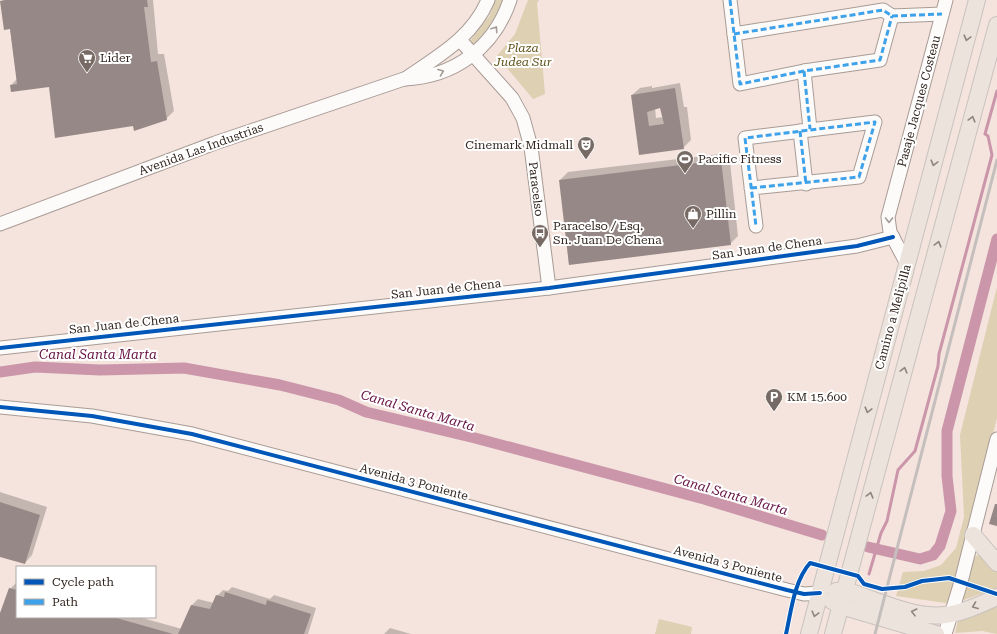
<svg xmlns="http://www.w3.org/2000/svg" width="997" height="634" viewBox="0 0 997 634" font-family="'Roboto Serif',serif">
  <rect width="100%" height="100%" fill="#f4e4dd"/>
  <g fill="#ddd0b3">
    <path d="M495 0H503L497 19 476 46 470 41 490 15Z"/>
    <path d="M528 0H539L537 3 545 94 533 99 497 56 515 34Z"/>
    <path d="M997 287V418L953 595 946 603 896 596 903 572 924 571 941 565 956 548 964 517 960 435Z"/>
    <path d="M982 554 997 568V588L961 601 972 561 976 556Z"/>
    <path d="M997 601V634L982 631 955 633 959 616Z"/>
    <path d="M659 619 692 627 691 634H655Z"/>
  </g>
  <g fill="#0003" fill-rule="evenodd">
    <path d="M3 0H153L158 54H164L174 111 166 119 134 125 50 86 11 85 17 79 10 28 1 2Z"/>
    <path d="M680 83 684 107H687L691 140 683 148 640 153 632 95 640 88 652 86V88ZM661 106 664 117 656 118 655 108Z"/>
    <path d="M729 153 738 236 730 244 569 264 560 180 568 172Z"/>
    <path d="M0 492 47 507 32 555 25 563 0 556Z"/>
    <path d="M16 583H17V617H139L182 629 192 605 198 599 214 603 217 596 223 590 228 591 232 587 270 599 274 595 316 608 308 634H0V616L10 589Z"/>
    <path d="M390 628 411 634H384Z"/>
  </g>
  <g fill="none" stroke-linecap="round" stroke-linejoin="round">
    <path stroke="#cb96aa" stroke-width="3" d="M869 574 881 533 887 521 898 470 915 451 938 366 939 354 992 155 988 136 985 134 997 91"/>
    <g stroke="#cb96aa" stroke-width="11">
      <path d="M0 372 35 367 100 370 184 368 280 385 339 400 366 412 475 438 704 499 822 535"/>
      <path d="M868 547 920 559 933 555 940 546 951 511 947 476V431L997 239"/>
    </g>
  </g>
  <g fill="#968886" fill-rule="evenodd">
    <path d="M6 0H147L148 7H144L151 62 157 61 167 120 134 131 133 126 55 138 49 87 11 92 10 85 17 84 10 29 4 30 0 1Z"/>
    <path d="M675 88 684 149 639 155 631 95ZM660 108 664 124 649 126 647 112Z"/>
    <path d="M721 160 731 245 569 265 559 180Z"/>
    <path d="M0 502 40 515 25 564 0 557Z"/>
    <path d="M995 504H997V526L989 524Z"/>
    <path d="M9 588 17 590V617H113L173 634H0V613Z"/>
    <path d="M225 592 266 605 267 600 311 614 304 634H178L191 605 210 609 216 595 224 597Z"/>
  </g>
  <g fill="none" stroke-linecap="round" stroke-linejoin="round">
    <defs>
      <g id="minor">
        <path d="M730 0 740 84 804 71 880 60 892 16"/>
        <path d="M892 16 942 14"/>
        <path d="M734 34 883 10 892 16"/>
        <path d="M460 40 512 98 523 118 531 147 549 288"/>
        <path d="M804 71 810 129"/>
        <path d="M405 79C438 56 472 38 488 0"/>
        <path d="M800 131 806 184"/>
        <path d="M751 188 859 177 875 122 745 138 756 226"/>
        <path d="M0 224 215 143 404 79C454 77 494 48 510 0"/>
        <path d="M907 264 890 232 888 217 946 0"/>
        <path d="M0 348 549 288 857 246 893 237"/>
        <path d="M0 407 92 416 192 434 787 590 804 594 820 593"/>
        <path d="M945 634 961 582 997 439"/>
      </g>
      <g id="major">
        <path d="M973 535 997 563"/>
        <path d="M836 591 845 590C874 599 914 619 945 615 963 613 981 604 997 597"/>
        <path d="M832 601 841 606 936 634"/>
        <path d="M809 634 977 0"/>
        <path d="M833 634 997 25"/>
      </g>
    </defs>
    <use href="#minor" stroke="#a89b95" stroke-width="15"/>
    <use href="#major" stroke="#cac2be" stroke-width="18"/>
    <use href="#minor" stroke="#fdfbfa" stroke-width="13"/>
    <use href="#major" stroke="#ebe3dc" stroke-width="16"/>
    <path stroke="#c4bfbd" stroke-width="3" d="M875 634 997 160"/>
    <g stroke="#3ea2ea" stroke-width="3" stroke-dasharray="6 3" stroke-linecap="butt">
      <path d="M730 0 740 84 804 71 880 60 892 16"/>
      <path d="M892 16 942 14"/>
      <path d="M734 34 883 10 892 16"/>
      <path d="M804 71 810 129"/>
      <path d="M800 131 806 184"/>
      <path d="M751 188 859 177 875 122 745 138 756 226"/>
    </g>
    <defs>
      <g id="cycleway">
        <path d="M0 348 549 288 857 246 893 237"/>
        <path d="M0 407 92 416 192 434 787 590 804 594 820 593"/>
        <path d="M786 634C791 612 794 581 810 563L858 576 864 584 882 589 905 587 922 581 949 578 997 594"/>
      </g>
    </defs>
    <use href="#cycleway" stroke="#fff" stroke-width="6"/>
    <use href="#cycleway" stroke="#0057b8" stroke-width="4"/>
  </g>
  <defs><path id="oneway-chevron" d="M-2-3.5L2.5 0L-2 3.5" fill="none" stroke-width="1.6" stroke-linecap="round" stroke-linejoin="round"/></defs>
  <g stroke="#a39c98">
    <use href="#oneway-chevron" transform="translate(495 29) rotate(-56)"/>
    <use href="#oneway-chevron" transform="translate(441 72) rotate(-21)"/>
    <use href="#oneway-chevron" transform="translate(889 220) rotate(90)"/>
  </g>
  <g stroke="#90857e">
    <use href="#oneway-chevron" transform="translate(967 38) rotate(105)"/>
    <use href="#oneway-chevron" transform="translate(972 119) rotate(-75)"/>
    <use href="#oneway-chevron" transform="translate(934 163) rotate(105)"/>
    <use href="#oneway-chevron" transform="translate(938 244) rotate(-75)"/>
    <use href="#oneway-chevron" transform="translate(904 370) rotate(-75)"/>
    <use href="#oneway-chevron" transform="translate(868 410) rotate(105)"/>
    <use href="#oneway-chevron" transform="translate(870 495) rotate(-75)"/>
    <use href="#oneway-chevron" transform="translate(975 606) rotate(159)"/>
    <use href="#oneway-chevron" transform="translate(914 612) rotate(-166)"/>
    <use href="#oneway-chevron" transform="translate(815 614) rotate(105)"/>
  </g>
  <defs>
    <symbol id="supermarket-pin" viewBox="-11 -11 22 30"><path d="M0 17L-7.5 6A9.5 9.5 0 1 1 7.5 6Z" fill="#776963" stroke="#fff"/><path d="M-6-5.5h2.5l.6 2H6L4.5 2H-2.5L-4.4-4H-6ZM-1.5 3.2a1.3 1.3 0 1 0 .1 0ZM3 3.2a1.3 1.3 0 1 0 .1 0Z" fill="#fff"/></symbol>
    <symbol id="theatre-pin" viewBox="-11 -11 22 30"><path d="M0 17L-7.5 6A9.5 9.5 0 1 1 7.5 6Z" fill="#776963" stroke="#fff"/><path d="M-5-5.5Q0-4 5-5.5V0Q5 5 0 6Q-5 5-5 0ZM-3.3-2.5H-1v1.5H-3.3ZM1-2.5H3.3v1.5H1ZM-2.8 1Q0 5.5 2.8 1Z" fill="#fff"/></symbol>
    <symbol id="stadium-pin" viewBox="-11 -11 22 30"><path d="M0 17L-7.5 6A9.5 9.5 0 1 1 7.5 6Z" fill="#776963" stroke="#fff"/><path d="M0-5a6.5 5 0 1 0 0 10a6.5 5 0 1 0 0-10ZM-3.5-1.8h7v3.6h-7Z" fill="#fff"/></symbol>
    <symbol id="shop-pin" viewBox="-11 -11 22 30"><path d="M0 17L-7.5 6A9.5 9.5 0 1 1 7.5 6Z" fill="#776963" stroke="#fff"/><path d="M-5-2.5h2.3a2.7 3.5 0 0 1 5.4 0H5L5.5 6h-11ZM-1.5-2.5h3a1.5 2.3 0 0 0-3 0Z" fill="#fff"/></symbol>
    <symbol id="bus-pin" viewBox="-11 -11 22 30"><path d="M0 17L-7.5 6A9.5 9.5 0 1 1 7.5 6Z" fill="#776963" stroke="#fff"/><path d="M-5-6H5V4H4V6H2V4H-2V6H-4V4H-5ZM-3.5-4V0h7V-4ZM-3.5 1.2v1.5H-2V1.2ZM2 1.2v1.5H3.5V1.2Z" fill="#fff"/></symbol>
    <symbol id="parking-pin" viewBox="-11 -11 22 30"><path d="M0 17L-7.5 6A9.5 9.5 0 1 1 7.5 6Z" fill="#776963" stroke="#fff"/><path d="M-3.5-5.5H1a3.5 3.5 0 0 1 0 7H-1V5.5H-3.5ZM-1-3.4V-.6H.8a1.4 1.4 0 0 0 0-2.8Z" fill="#fff"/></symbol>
  </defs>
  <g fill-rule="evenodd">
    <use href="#supermarket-pin" x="77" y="48" width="20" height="27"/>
    <use href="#theatre-pin" x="576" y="135" width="20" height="27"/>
    <use href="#stadium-pin" x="675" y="149" width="20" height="27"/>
    <use href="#shop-pin" x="683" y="204" width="20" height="27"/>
    <use href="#bus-pin" x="530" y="223" width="20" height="27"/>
    <use href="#parking-pin" x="764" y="387" width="20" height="27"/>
  </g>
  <g text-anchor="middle" stroke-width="4" stroke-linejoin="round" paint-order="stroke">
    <g font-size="12" font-style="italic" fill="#5e521a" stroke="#fff">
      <text x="523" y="52">Plaza<tspan x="523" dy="14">Judea Sur</tspan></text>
    </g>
    <g font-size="12" fill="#342721" stroke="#fff" text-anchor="start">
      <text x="100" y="62">Lider</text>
      <text x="573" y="149" text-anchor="end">Cinemark Midmall</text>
      <text x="698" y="163">Pacific Fitness</text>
      <text x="706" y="218">Pillin</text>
      <text x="553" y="230">Paracelso / Esq.<tspan x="553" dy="14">Sn. Juan De Chena</tspan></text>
      <text x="787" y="401">KM 15.600</text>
    </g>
    <g font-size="12" fill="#342721" stroke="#fff">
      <text transform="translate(919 101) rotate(-75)" y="4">Pasaje Jacques Costeau</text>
      <text transform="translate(201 149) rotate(-20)" y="4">Avenida Las Industrias</text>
      <text transform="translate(536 189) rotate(83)" y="4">Paracelso</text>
      <text transform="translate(767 248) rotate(-8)" y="4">San Juan de Chena</text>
      <text transform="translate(446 289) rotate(-6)" y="4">San Juan de Chena</text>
      <text transform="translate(893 317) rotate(-75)" y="4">Camino a Melipilla</text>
      <text transform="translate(124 324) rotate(-6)" y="4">San Juan de Chena</text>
      <text transform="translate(414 482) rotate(15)" y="4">Avenida 3 Poniente</text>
      <text transform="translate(728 564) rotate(15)" y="4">Avenida 3 Poniente</text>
    </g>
    <g font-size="13" font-style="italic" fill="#651041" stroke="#fff">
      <text x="98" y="359">Canal Santa Marta</text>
      <text transform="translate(418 410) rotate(16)" y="5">Canal Santa Marta</text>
      <text transform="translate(731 494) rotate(16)" y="5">Canal Santa Marta</text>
    </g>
  </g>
  <rect x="16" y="566" width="140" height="52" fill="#ffffff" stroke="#aea9a6"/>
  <rect x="24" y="579" width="20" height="6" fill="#0057b8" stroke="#aea9a6"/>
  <text x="52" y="586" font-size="12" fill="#342721">Cycle path</text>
  <rect x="24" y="599" width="20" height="6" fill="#3ea2ea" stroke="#aea9a6"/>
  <text x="52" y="606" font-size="12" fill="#342721">Path</text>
</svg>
